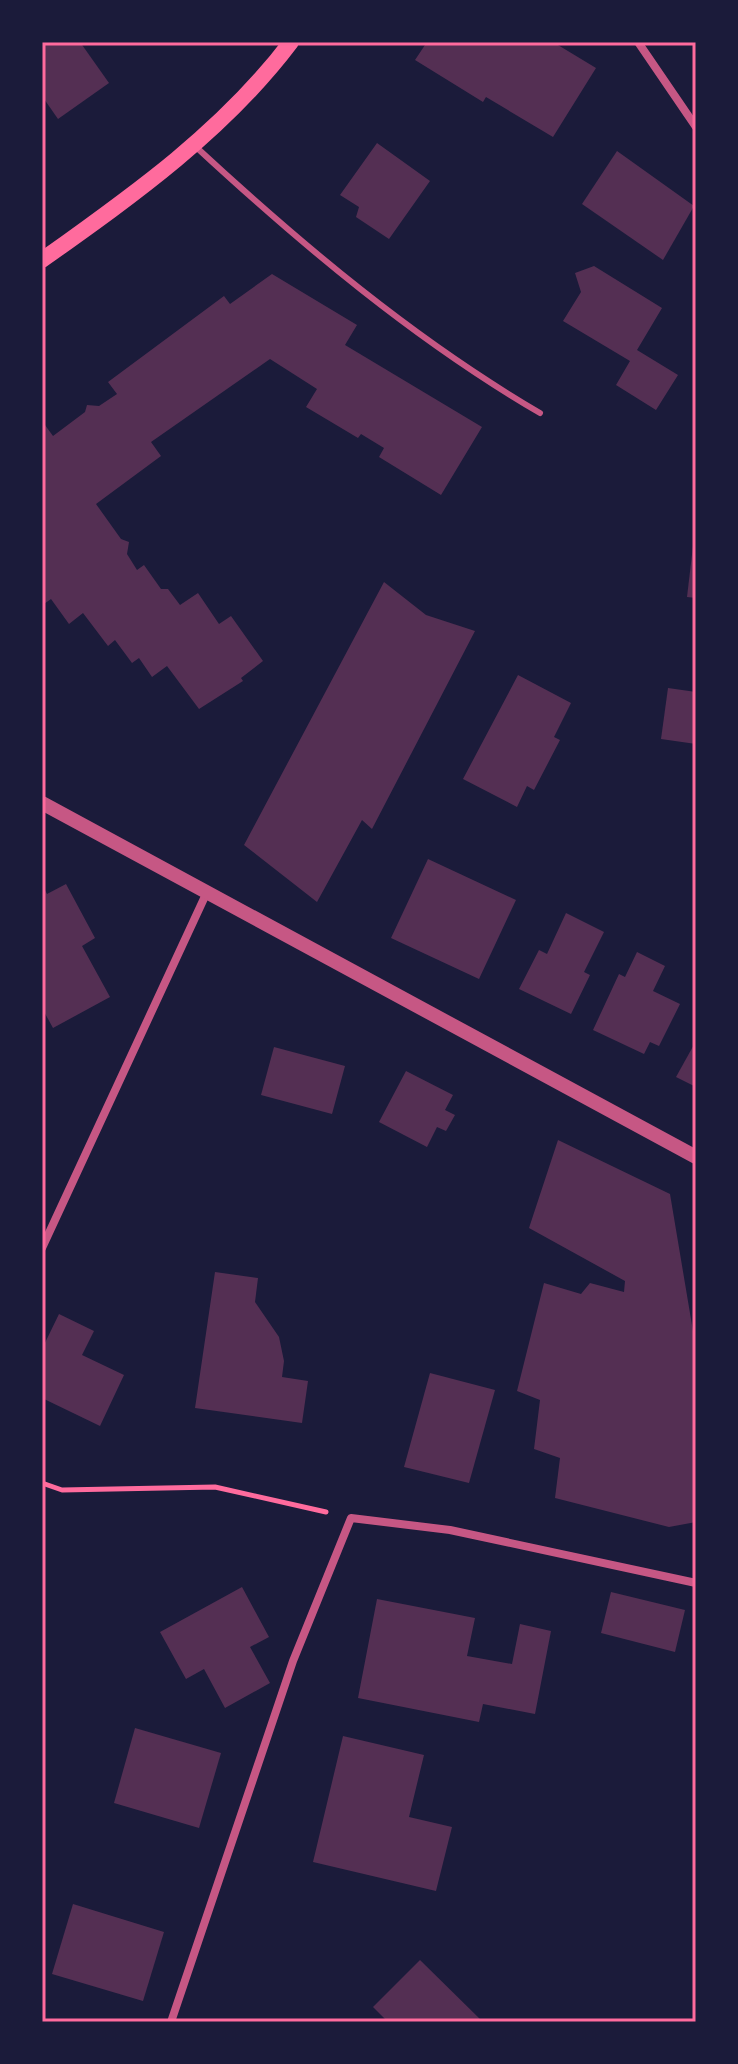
<svg xmlns="http://www.w3.org/2000/svg" width="738" height="2064" viewBox="0 0 738 2064" font-family="Commissioner,sans-serif">
  <rect width="100%" height="100%" fill="#1b1b3a"/>
  <g fill="#542f53">
    <path d="M42 42H80L109 83 58 119 42 96Z"/>
    <path d="M427 42H553L596 68 553 137 486 97 483 102 415 60Z"/>
    <path d="M377 143 430 181 389 239 356 217 359 207 340 195Z"/>
    <path d="M617 151 694 206 663 260 582 204Z"/>
    <path d="M594 266 662 308 637 350 678 375 656 410 616 385 630 361 563 321 581 292 575 273Z"/>
    <path d="M272 274 357 325 345 345 482 427 441 495 379 457 384 448 361 434 358 438 306 407 317 389 270 359 151 442 161 456 96 504 121 539 129 542 127 554 137 570 144 565 161 589H168L180 605 198 593 219 624 231 616 263 661 241 678 243 681 199 709 167 666 152 677 139 658 132 663 115 640 108 646 83 613 69 624 51 599 44 604 42 601V428L45 425 53 436 85 412 87 405 99 406 117 394 108 382 224 296 230 304Z"/>
    <path d="M693 546H696V598L687 597Z"/>
    <path d="M384 582 426 615 475 631 372 829 362 820 317 902 244 845Z"/>
    <path d="M518 675 571 703 554 737 560 740 534 790 527 786 517 807 463 779Z"/>
    <path d="M668 688 696 692V744L661 739Z"/>
    <path d="M428 859 516 900 479 979 391 938Z"/>
    <path d="M42 884 47 894 66 884 95 938 82 946 110 997 53 1028 42 1008Z"/>
    <path d="M566 913 604 932 584 972 590 975 571 1014 519 989 539 950 547 954Z"/>
    <path d="M637 952 665 966 653 991 680 1004 659 1046 650 1042 644 1054 593 1030 619 974 625 977Z"/>
    <path d="M696 1041V1087L676 1077Z"/>
    <path d="M274 1047 345 1066 332 1114 261 1095Z"/>
    <path d="M406 1071 453 1095 445 1110 455 1115 446 1131 437 1127 427 1147 379 1122Z"/>
    <path d="M558 1140 670 1194 696 1349V1522L669 1527 555 1498 560 1458 534 1449 540 1400 517 1391 544 1283 581 1294 590 1283 624 1292 625 1281 529 1228Z"/>
    <path d="M215 1272 258 1278 255 1302 279 1337 284 1361 282 1377 308 1381 302 1423 195 1408Z"/>
    <path d="M59 1314 94 1331 82 1355 124 1375 100 1426 42 1398V1349Z"/>
    <path d="M430 1373 495 1390 469 1483 404 1467Z"/>
    <path d="M242 1587 269 1637 250 1647 270 1683 225 1708 204 1669 186 1679 160 1632Z"/>
    <path d="M611 1592 685 1610 675 1652 601 1633Z"/>
    <path d="M377 1599 475 1618 467 1656 512 1664 520 1624 551 1631 535 1714 483 1704 479 1722 358 1698Z"/>
    <path d="M135 1728 221 1753 199 1828 114 1803Z"/>
    <path d="M343 1736 424 1755 409 1817 452 1827 436 1891 313 1862Z"/>
    <path d="M73 1904 164 1932 143 2001 52 1974Z"/>
    <path d="M420 1960 483 2022H388L373 2007Z"/>
  </g>
  <g fill="none" stroke-linecap="round" stroke-linejoin="round">
    <path stroke="#ff6b9d" stroke-width="5" d="M42 1483 62 1490 215 1487 326 1512"/>
    <path stroke="#c65784" stroke-width="6" d="M196 147C302 245 415 340 540 413"/>
    <g stroke="#c65784" stroke-width="8">
      <path d="M638 42 696 127"/>
      <path d="M42 1248 207 892"/>
      <path d="M171 2022 293 1661 351 1518 450 1530 696 1583"/>
    </g>
    <path stroke="#c65784" stroke-width="14" d="M42 803 696 1157"/>
    <path stroke="#ff6b9d" stroke-width="16" d="M42 260C132 196 224 131 291 42"/>
  </g>
  <rect width="738" height="2064" fill="none" stroke="#1b1b3a" stroke-width="88"/>
  <rect x="44" y="44" width="650" height="1976" fill="none" stroke="#ff6b9d" stroke-width="3"/>
</svg>
